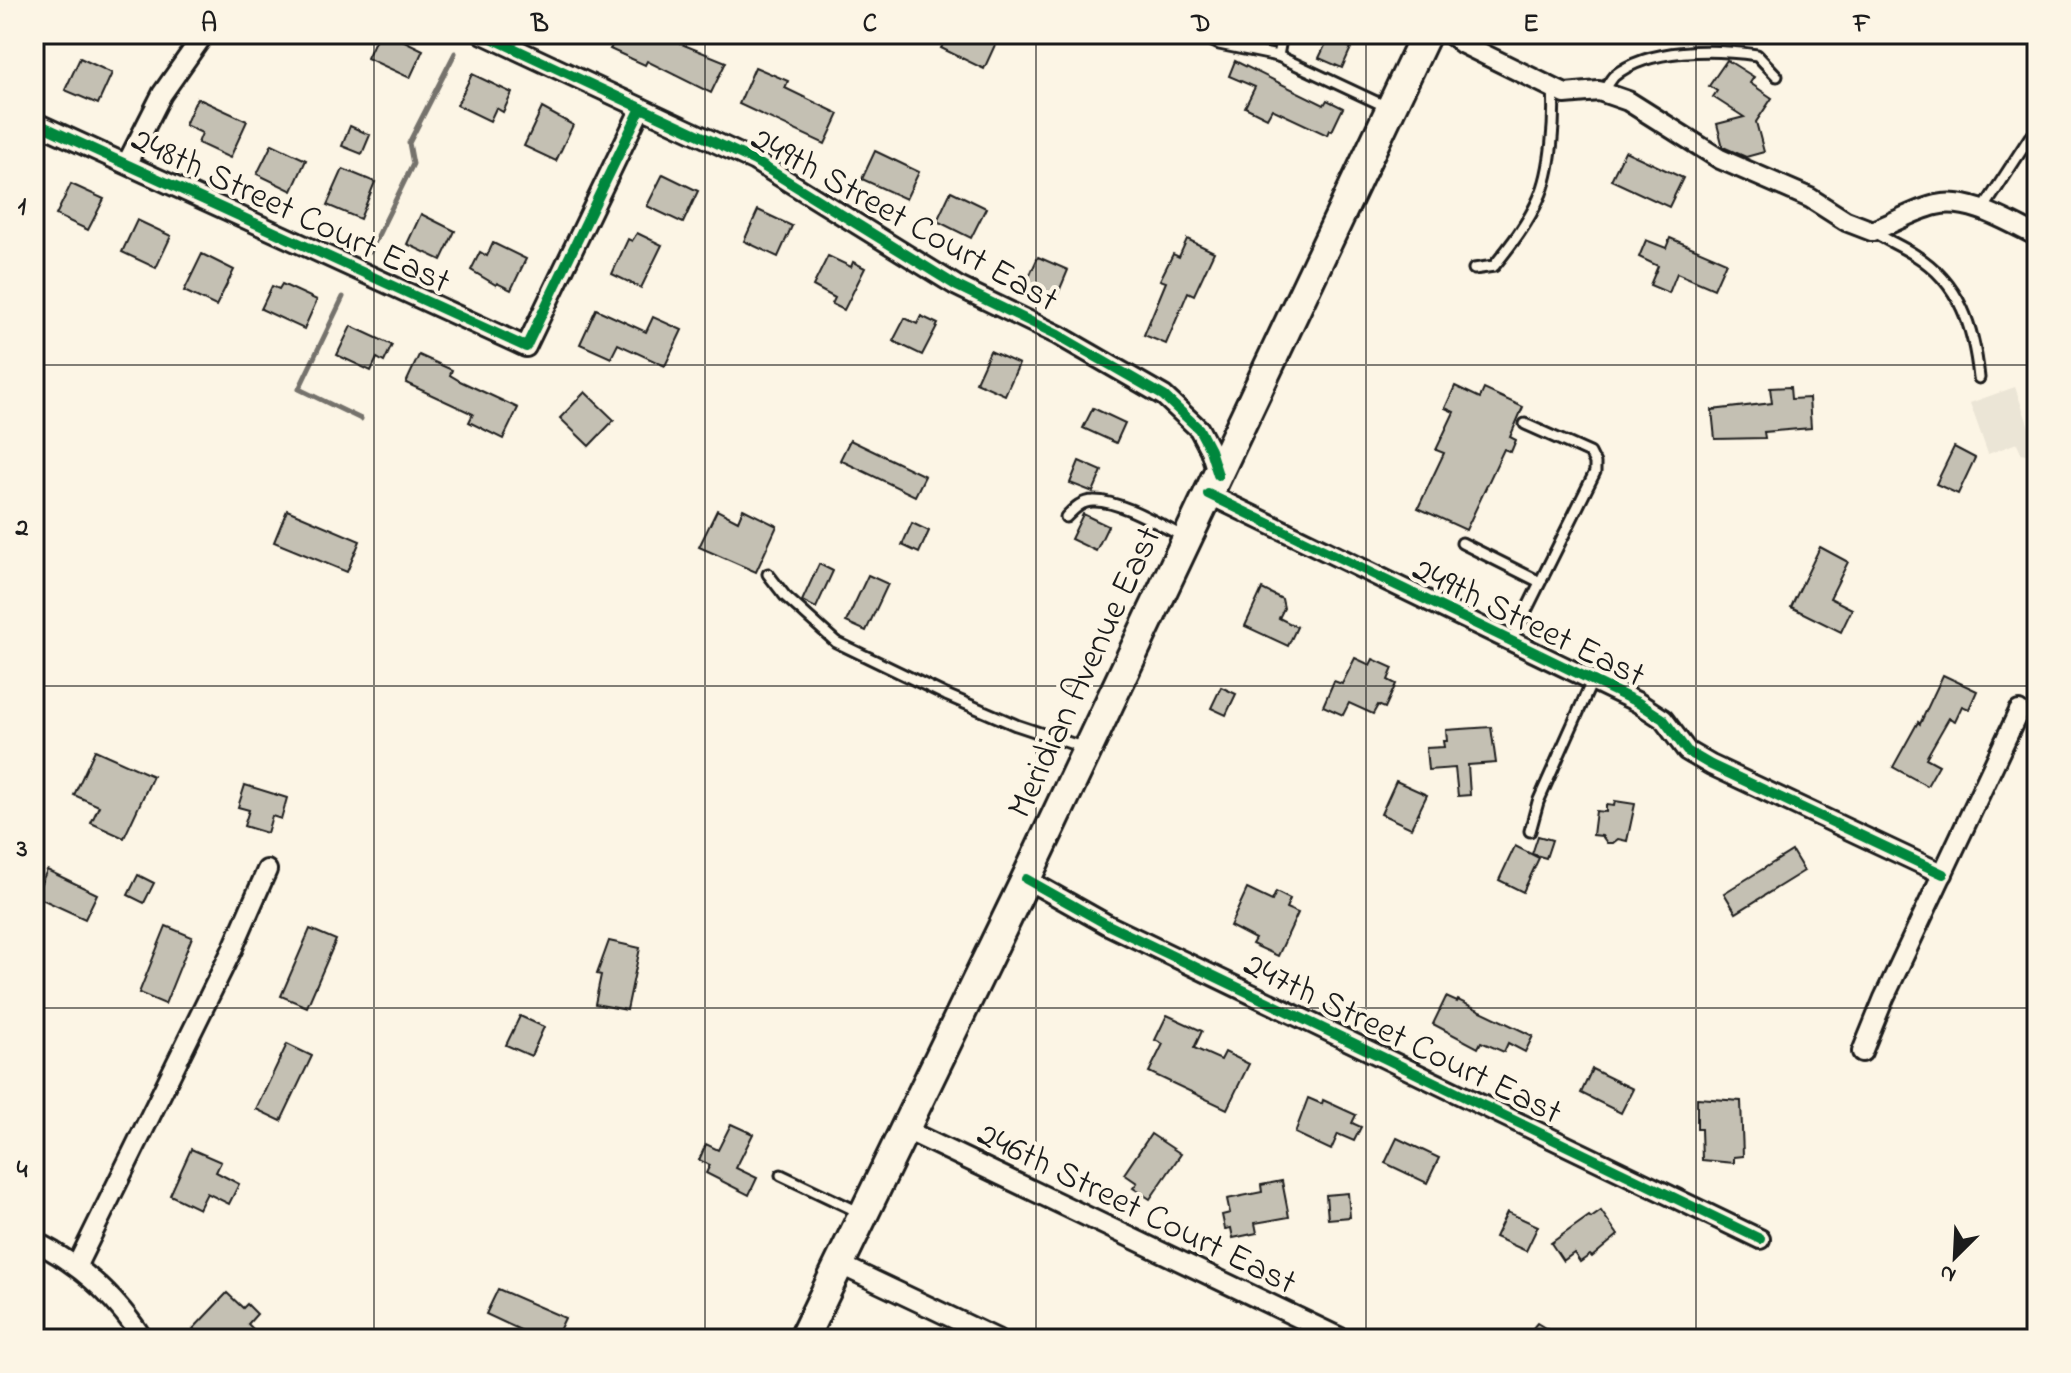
<svg xmlns="http://www.w3.org/2000/svg" width="2071" height="1373" viewBox="0 0 2071 1373" font-family="'Indie Flower',sans-serif">
  <rect width="100%" height="100%" fill="#fcf5e5"/>
  <filter id="ink" filterUnits="userSpaceOnUse"><feTurbulence type="fractalNoise" baseFrequency=".0125" numOctaves="2"/><feDisplacementMap in="SourceGraphic" scale="16" xChannelSelector="R" yChannelSelector="G"/><feConvolveMatrix kernelMatrix="1 2 1 2 8 2 1 2 1" color-interpolation-filters="sRGB"/></filter>
  <g filter="url(#ink)">
    <path fill="#ebe5d6" d="M2015 387 2037 450 2022 455 2017 443 1988 454 1970 403Z"/>
    <g fill="none" stroke-linecap="round" stroke-linejoin="round">
      <g stroke="#75726c" stroke-width="5">
        <path d="M370 252 413 164 409 143 455 53"/>
        <path d="M343 297 299 389 361 419"/>
      </g>
    </g>
    <g fill="#c4c0b3" stroke="#1c1c1c" stroke-width="2">
      <path d="M378 34H390L423 50 410 78 367 58Z"/>
      <path d="M587 34H657L726 62 711 93 647 61 645 65 610 49 612 46Z"/>
      <path d="M948 34H1000L984 69 941 48Z"/>
      <path d="M1329 37 1351 48 1342 68 1319 58Z"/>
      <path d="M80 58 112 73 98 104 65 90Z"/>
      <path d="M1727 60 1754 77 1750 83 1772 98 1756 122 1764 152 1746 157 1723 147 1717 124 1744 117 1713 97 1717 91 1709 86Z"/>
      <path d="M1235 61 1324 105 1327 100 1343 108 1332 131 1329 130 1327 135 1272 109 1267 118 1245 107 1255 87 1229 76Z"/>
      <path d="M755 67 788 81 785 88 839 114 825 144 739 104Z"/>
      <path d="M472 74 512 93 503 112 496 108 490 121 457 105Z"/>
      <path d="M197 98 247 121 230 158 198 143 202 133 185 125Z"/>
      <path d="M542 108 573 125 556 161 524 146Z"/>
      <path d="M350 126 370 135 362 154 342 146Z"/>
      <path d="M272 144 306 160 292 191 257 174Z"/>
      <path d="M875 151 919 172 906 199 862 179Z"/>
      <path d="M1625 151 1683 178 1669 207 1611 180Z"/>
      <path d="M343 169 375 182 360 219 327 205Z"/>
      <path d="M663 174 698 191 683 223 647 206Z"/>
      <path d="M71 184 104 199 88 230 56 215Z"/>
      <path d="M951 191 986 208 971 238 937 221Z"/>
      <path d="M758 210 792 226 778 257 744 241Z"/>
      <path d="M421 214 455 231 441 260 407 244Z"/>
      <path d="M137 220 171 236 156 268 122 252Z"/>
      <path d="M637 233 662 245 641 288 612 274 628 239 632 241Z"/>
      <path d="M1670 238 1726 262 1714 289 1677 273 1669 293 1650 285 1658 266 1639 257 1646 240 1666 248Z"/>
      <path d="M1187 239 1214 252 1194 295 1188 292 1166 344 1144 335 1166 282 1160 280 1173 254 1179 257Z"/>
      <path d="M493 243 526 259 511 290 497 283 496 285 471 270 480 252 487 256Z"/>
      <path d="M202 254 234 270 216 306 184 291Z"/>
      <path d="M828 256 851 267 853 262 865 268 844 310 832 304 835 298 813 286Z"/>
      <path d="M1038 257 1068 270 1055 301 1024 288Z"/>
      <path d="M282 284 317 300 304 329 261 309 272 286 279 289Z"/>
      <path d="M596 309 646 332 653 317 682 330 665 366 618 344 611 358 580 344Z"/>
      <path d="M921 316 938 324 922 355 893 341 905 318 917 324Z"/>
      <path d="M351 326 392 345 384 362 377 358 371 371 337 355Z"/>
      <path d="M990 351 1019 364 1005 395 976 382Z"/>
      <path d="M419 355 452 370 450 375 460 381 518 408 503 439 469 422 473 414 406 383Z"/>
      <path d="M1455 386 1480 398 1484 389 1523 407 1510 437 1516 440 1511 452 1504 449 1466 530 1418 508 1444 453 1436 450 1454 412 1445 408Z"/>
      <path d="M1790 387 1791 399 1809 398 1811 428 1764 432 1765 438 1715 439 1712 410 1772 403 1770 388Z"/>
      <path d="M585 392 614 420 589 446 560 418Z"/>
      <path d="M1093 408 1125 423 1116 443 1083 428Z"/>
      <path d="M850 440 925 476 915 496 840 460Z"/>
      <path d="M1954 447 1975 458 1958 494 1936 484Z"/>
      <path d="M1079 461 1102 471 1093 492 1070 483Z"/>
      <path d="M743 509 777 526 756 572 699 547 717 510 738 521Z"/>
      <path d="M287 510 360 541 347 572 274 542Z"/>
      <path d="M1083 514 1108 526 1096 551 1071 539Z"/>
      <path d="M912 523 929 531 919 553 902 545Z"/>
      <path d="M1820 547 1848 562 1830 598 1852 609 1841 632 1791 607Z"/>
      <path d="M819 564 833 571 816 608 802 601Z"/>
      <path d="M868 575 888 584 866 631 846 622Z"/>
      <path d="M1262 589 1282 599 1284 608 1279 618 1297 627 1288 646 1245 626Z"/>
      <path d="M1355 658 1370 665 1373 659 1393 668 1388 680 1396 684 1385 708 1378 705 1373 714 1349 703 1343 715 1323 706 1334 681 1342 684Z"/>
      <path d="M1943 675 1977 691 1969 709 1962 706 1955 721 1949 718 1926 758 1939 765 1927 786 1893 767 1918 722 1920 724Z"/>
      <path d="M1221 687 1236 694 1226 715 1211 708Z"/>
      <path d="M1491 727 1496 763 1468 765 1470 795 1458 796 1455 768 1428 770 1426 748 1444 747 1443 741H1447L1446 730Z"/>
      <path d="M95 750 153 776 124 838 91 823 99 806 74 795Z"/>
      <path d="M1396 781 1427 795 1411 828 1381 814Z"/>
      <path d="M245 785 287 798 281 819 272 816 267 833 244 826 249 810 238 807Z"/>
      <path d="M1615 801 1635 804 1627 841 1618 839 1613 843H1607L1602 836 1593 835 1596 811 1606 812V805L1614 806Z"/>
      <path d="M1538 836 1552 840 1546 858 1532 854Z"/>
      <path d="M1515 846 1539 858 1523 892 1499 880Z"/>
      <path d="M1792 851 1804 871 1736 913 1724 893Z"/>
      <path d="M47 870 97 894 85 919 35 896Z"/>
      <path d="M138 875 154 883 144 903 128 895Z"/>
      <path d="M1247 889 1272 901 1276 892 1290 899 1286 908 1298 913 1278 956 1252 944 1255 939 1230 926Z"/>
      <path d="M166 926 192 937 165 1004 139 993Z"/>
      <path d="M310 929 336 940 307 1007 281 996Z"/>
      <path d="M609 941 640 948 627 1010 595 1004 601 975 597 974Z"/>
      <path d="M1446 997 1457 1002 1458 1000 1533 1036 1525 1052 1508 1043 1504 1052 1481 1042 1478 1048 1433 1024Z"/>
      <path d="M1167 1015 1202 1031 1194 1048 1221 1060 1225 1052 1249 1064 1227 1109 1149 1072 1163 1044 1155 1040Z"/>
      <path d="M520 1016 544 1027 531 1056 506 1045Z"/>
      <path d="M287 1044 312 1056 281 1121 256 1109Z"/>
      <path d="M1592 1069 1633 1089 1621 1113 1581 1093Z"/>
      <path d="M1308 1098 1322 1104 1323 1100 1356 1115 1352 1123 1361 1127 1354 1141 1338 1134 1331 1150 1295 1133Z"/>
      <path d="M1697 1098 1741 1101 1743 1156 1734 1157V1163L1702 1160 1701 1129H1697Z"/>
      <path d="M731 1124 753 1134 736 1168 757 1178 749 1195 706 1173 710 1165 699 1160 706 1144 718 1150Z"/>
      <path d="M1151 1134 1181 1154 1150 1199 1133 1188 1137 1183 1124 1174Z"/>
      <path d="M1397 1138 1439 1158 1427 1183 1385 1163Z"/>
      <path d="M191 1149 221 1162 216 1172 239 1184 229 1204 207 1193 199 1209 170 1195Z"/>
      <path d="M1282 1181 1289 1217 1255 1223 1257 1233 1233 1238 1231 1228 1225 1229 1222 1215 1230 1213 1227 1199 1262 1192 1261 1185Z"/>
      <path d="M1348 1193 1350 1217 1328 1219 1326 1195Z"/>
      <path d="M1601 1211 1618 1235 1592 1257 1590 1255 1580 1262 1574 1253 1563 1261 1551 1243 1589 1216 1591 1218Z"/>
      <path d="M1507 1212 1538 1226 1526 1251 1495 1237Z"/>
      <path d="M498 1289 565 1318 555 1339H540L486 1314Z"/>
      <path d="M227 1293 243 1308 247 1304 257 1314 248 1324 263 1339H222L216 1333 210 1339H204L193 1329Z"/>
      <path d="M1537 1323 1563 1339H1524Z"/>
    </g>
    <g fill="none" stroke-linecap="round" stroke-linejoin="round">
      <defs>
        <g id="service">
          <path d="M1198 34 1219 44 1278 56 1387 107"/>
          <path d="M1278 56 1282 34"/>
          <path d="M1603 92C1607 87 1610 80 1614 76 1649 47 1715 49 1757 55L1777 76"/>
          <path d="M1982 211 2030 137"/>
          <path d="M1872 231C1886 240 1901 246 1915 255 1960 283 1974 328 1979 378"/>
          <path d="M1474 269 1494 266C1511 245 1528 223 1539 198 1552 171 1555 117 1553 88"/>
          <path d="M1066 517C1074 509 1081 501 1093 501 1120 500 1160 525 1184 537"/>
          <path d="M1462 543 1540 582"/>
          <path d="M768 574 785 596 836 642 946 695 1016 725 1085 748"/>
          <path d="M1511 641 1595 472V463L1590 453 1525 424"/>
          <path d="M1530 831 1538 802 1593 679"/>
          <path d="M781 1175 861 1213"/>
        </g>
        <g id="minor">
          <path d="M483 34 755 161 957 286 1058 335 1164 396 1199 429 1210 450 1218 475"/>
          <path d="M1450 34 1463 44 1565 94 1599 91 1628 101 1720 159 1810 198 1846 221 1872 231C1894 223 1914 210 1936 205 1969 197 2008 222 2037 236"/>
          <path d="M34 122 526 347 641 108"/>
          <path d="M127 163 162 94 204 34"/>
          <path d="M1208 494 1637 702 1663 719 1687 751 1711 765 1943 874"/>
          <path d="M1026 879 1108 925 1760 1239"/>
          <path d="M1862 1052 1884 998 2019 711"/>
          <path d="M906 1130 1343 1339"/>
          <path d="M34 1241C78 1263 116 1297 143 1339"/>
          <path d="M839 1264 997 1339"/>
          <path d="M77 1265 232 950 267 870"/>
        </g>
        <path id="primary" d="M803 1339 1026 879 1426 34"/>
      </defs>
      <use href="#service" stroke="#1c1c1c" stroke-width="15"/>
      <use href="#minor" stroke="#1c1c1c" stroke-width="24"/>
      <use href="#primary" stroke="#1c1c1c" stroke-width="34"/>
      <use href="#service" stroke="#fcf5e5" stroke-width="9"/>
      <use href="#minor" stroke="#fcf5e5" stroke-width="18"/>
      <use href="#primary" stroke="#fcf5e5" stroke-width="28"/>
      <defs>
        <g id="cycleway">
          <path d="M483 34 755 161 957 286 1058 335 1164 396 1199 429 1210 450 1218 475"/>
          <path d="M34 122 526 347 641 108"/>
          <path d="M1208 494 1637 702 1663 719 1687 751 1711 765 1943 874"/>
          <path d="M1026 879 1108 925 1760 1239"/>
        </g>
      </defs>
      <use href="#cycleway" stroke="#fcf5e5" stroke-width="15"/>
      <use href="#cycleway" stroke="#00873e" stroke-width="10"/>
    </g>
  </g>
  <path fill="none" stroke="#1c1c1c" stroke-width="2" stroke-opacity="0.55" d="M374 34V1339M705 34V1339M1036 34V1339M1366 34V1339M1696 34V1339M34 365H2037M34 686H2037M34 1008H2037"/>
  <g text-anchor="middle" stroke-width="8" stroke-linejoin="round" paint-order="stroke">
    <g font-size="36" fill="#1c1c1c" stroke="#fcf5e5">
      <text transform="translate(292 208) rotate(25)" y="13">248th Street Court East</text>
      <text transform="translate(906 217) rotate(29)" y="13">249th Street Court East</text>
      <text transform="translate(1530 620) rotate(26)" y="13">249th Street East</text>
      <text transform="translate(1082 671) rotate(-65)" y="13">Meridian Avenue East</text>
      <text transform="translate(1404 1036) rotate(26)" y="13">247th Street Court East</text>
      <text transform="translate(1138 1206) rotate(26)" y="13">246th Street Court East</text>
    </g>
  </g>
  <rect width="2071" height="1373" fill="none" stroke="#fcf5e5" stroke-width="88"/>
  <g transform="translate(1955 1257) rotate(204)" stroke="#fcf5e5" stroke-width="6" paint-order="stroke">
  <path d="M0-6L14 30L0 20L-14 30Z" fill="#1c1c1c"/>
  <text y="-12" font-size="22" font-weight="bold" text-anchor="middle" fill="#1c1c1c">N</text>
  </g>
  <rect x="44" y="44" width="1983" height="1285" fill="none" stroke="#1c1c1c" stroke-width="3"/>
  <g font-size="26" text-anchor="middle" font-weight="bold" fill="#1c1c1c">
    <text x="209" y="31">A</text>
    <text x="540" y="31">B</text>
    <text x="870" y="31">C</text>
    <text x="1201" y="31">D</text>
    <text x="1531" y="31">E</text>
    <text x="1862" y="31">F</text>
    <text x="22" y="214">1</text>
    <text x="22" y="535">2</text>
    <text x="22" y="856">3</text>
    <text x="22" y="1177">4</text>
  </g>
</svg>
